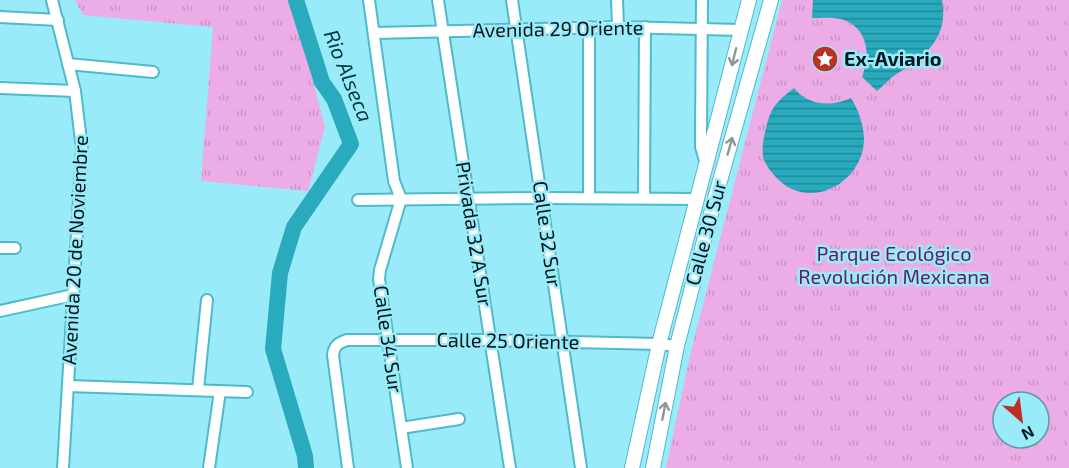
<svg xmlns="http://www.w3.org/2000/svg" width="1069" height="468" viewBox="0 0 1069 468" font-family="'Exo 2',sans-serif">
  <defs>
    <pattern id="park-tufts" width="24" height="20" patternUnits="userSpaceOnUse" patternTransform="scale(1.5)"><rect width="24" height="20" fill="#ecace6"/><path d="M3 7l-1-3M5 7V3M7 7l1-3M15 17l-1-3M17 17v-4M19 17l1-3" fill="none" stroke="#c993c5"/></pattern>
    <pattern id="water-rules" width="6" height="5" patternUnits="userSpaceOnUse" patternTransform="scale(1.5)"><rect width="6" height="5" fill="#29aabd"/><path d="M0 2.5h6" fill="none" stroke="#218999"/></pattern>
  </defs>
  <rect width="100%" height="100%" fill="#9aebf9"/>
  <g fill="url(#park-tufts)" fill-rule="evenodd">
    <path d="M75 0H292L325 127 308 191 201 181 213 27 83 15Z"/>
    <path d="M782 0H1069V468H666L691 351ZM1003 402H1039V438H1003Z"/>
  </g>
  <g fill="url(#water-rules)">
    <path d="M813 0H942C949 39 925 56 895 75 889 79 883 86 877 91L862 77C871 54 868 27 841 19 832 17 821 18 812 18Z"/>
    <path d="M794 88C808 106 832 107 851 98 858 109 863 123 864 137 865 184 806 214 774 175 762 161 761 154 764 137 770 110 772 105 794 88Z"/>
  </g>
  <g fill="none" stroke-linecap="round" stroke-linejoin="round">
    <path stroke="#29aabd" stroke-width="16" d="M296 0 322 82 334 99 351 144 294 227 280 273 273 349 305 456 306 468"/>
    <defs>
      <g id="street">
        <path d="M52 0 75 91 82 149 63 468"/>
        <path d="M369 0 394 181 401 199 380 270 379 279 407 468"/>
        <path d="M438 0 510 468"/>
        <path d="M512 0 581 468"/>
        <path d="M617 0 618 27"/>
        <path d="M702 0 701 134V147L706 164"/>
        <path d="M0 17 58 20"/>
        <path d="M589 27V198"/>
        <path d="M375 33 618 27 741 30"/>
        <path d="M68 64 153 72"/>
        <path d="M0 88 75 91"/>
        <path d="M644 198 645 27"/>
        <path d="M358 200 542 198 698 199"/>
        <path d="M0 248H15"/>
        <path d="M0 311 73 295"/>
        <path d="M68 386 247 392"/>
        <path d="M198 389 207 300"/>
        <path d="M401 428 459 419"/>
        <path d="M209 468 220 391"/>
        <path d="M348 468 333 355C334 346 338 343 347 340H490L659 344 677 346"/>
      </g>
      <g id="secondary">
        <path d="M632 468 659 344 749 0"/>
        <path d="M653 468 677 346 714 202 771 0"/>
      </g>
    </defs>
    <use href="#street" stroke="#4ebacc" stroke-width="14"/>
    <use href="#secondary" stroke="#4ebacc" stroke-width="16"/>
    <use href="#street" stroke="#fff" stroke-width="10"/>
    <use href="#secondary" stroke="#fff" stroke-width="14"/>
  </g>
  <defs><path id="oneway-shaft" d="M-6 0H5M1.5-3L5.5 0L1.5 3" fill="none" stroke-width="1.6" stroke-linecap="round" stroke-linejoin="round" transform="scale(1.5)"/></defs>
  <g stroke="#8d9799">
    <use href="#oneway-shaft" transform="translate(734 57) rotate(104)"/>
    <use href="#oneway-shaft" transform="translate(730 146) rotate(-74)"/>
    <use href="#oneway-shaft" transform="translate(664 411) rotate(-79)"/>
  </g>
  <defs>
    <symbol id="sight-disc" viewBox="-11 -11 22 22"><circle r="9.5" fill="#bc2f22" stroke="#9aebf9"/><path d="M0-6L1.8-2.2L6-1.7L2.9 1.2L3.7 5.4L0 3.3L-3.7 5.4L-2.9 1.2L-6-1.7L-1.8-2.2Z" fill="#fff"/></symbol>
  </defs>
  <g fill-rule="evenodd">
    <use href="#sight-disc" x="810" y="44" width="30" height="30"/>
  </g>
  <g text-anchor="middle" stroke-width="5" stroke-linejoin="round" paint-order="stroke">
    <g font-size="20" fill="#02181c" stroke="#9aebf9">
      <text transform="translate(558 29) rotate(-1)" y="7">Avenida 29 Oriente</text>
      <text transform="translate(706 233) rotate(-75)" y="7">Calle 30 Sur</text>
      <text transform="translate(474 234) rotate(81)" y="7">Privada 32 A Sur</text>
      <text transform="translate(547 234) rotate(82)" y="7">Calle 32 Sur</text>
      <text transform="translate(75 250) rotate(-87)" y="7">Avenida 20 de Noviembre</text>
      <text transform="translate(388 339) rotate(82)" y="7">Calle 34 Sur</text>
      <text transform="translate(508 341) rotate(1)" y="7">Calle 25 Oriente</text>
    </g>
    <g font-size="20" font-weight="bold" fill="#02181c" stroke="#9aebf9" text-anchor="start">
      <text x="844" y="66">Ex-Aviario</text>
    </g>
    <g font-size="20" fill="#661b64" stroke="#9aebf9">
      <text x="894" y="261">Parque Ecológico<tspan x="894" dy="23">Revolución Mexicana</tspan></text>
    </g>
    <g font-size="21" font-style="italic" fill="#013b43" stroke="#9aebf9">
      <text transform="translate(348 76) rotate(68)" y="7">Rio Alseca</text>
    </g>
  </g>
  <g transform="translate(1021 420) rotate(152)"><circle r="28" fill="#9aebf9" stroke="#5d97a1" stroke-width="1.5"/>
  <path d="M0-4.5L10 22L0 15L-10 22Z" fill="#bc2f22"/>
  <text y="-9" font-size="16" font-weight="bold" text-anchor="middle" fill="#02181c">N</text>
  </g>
</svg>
